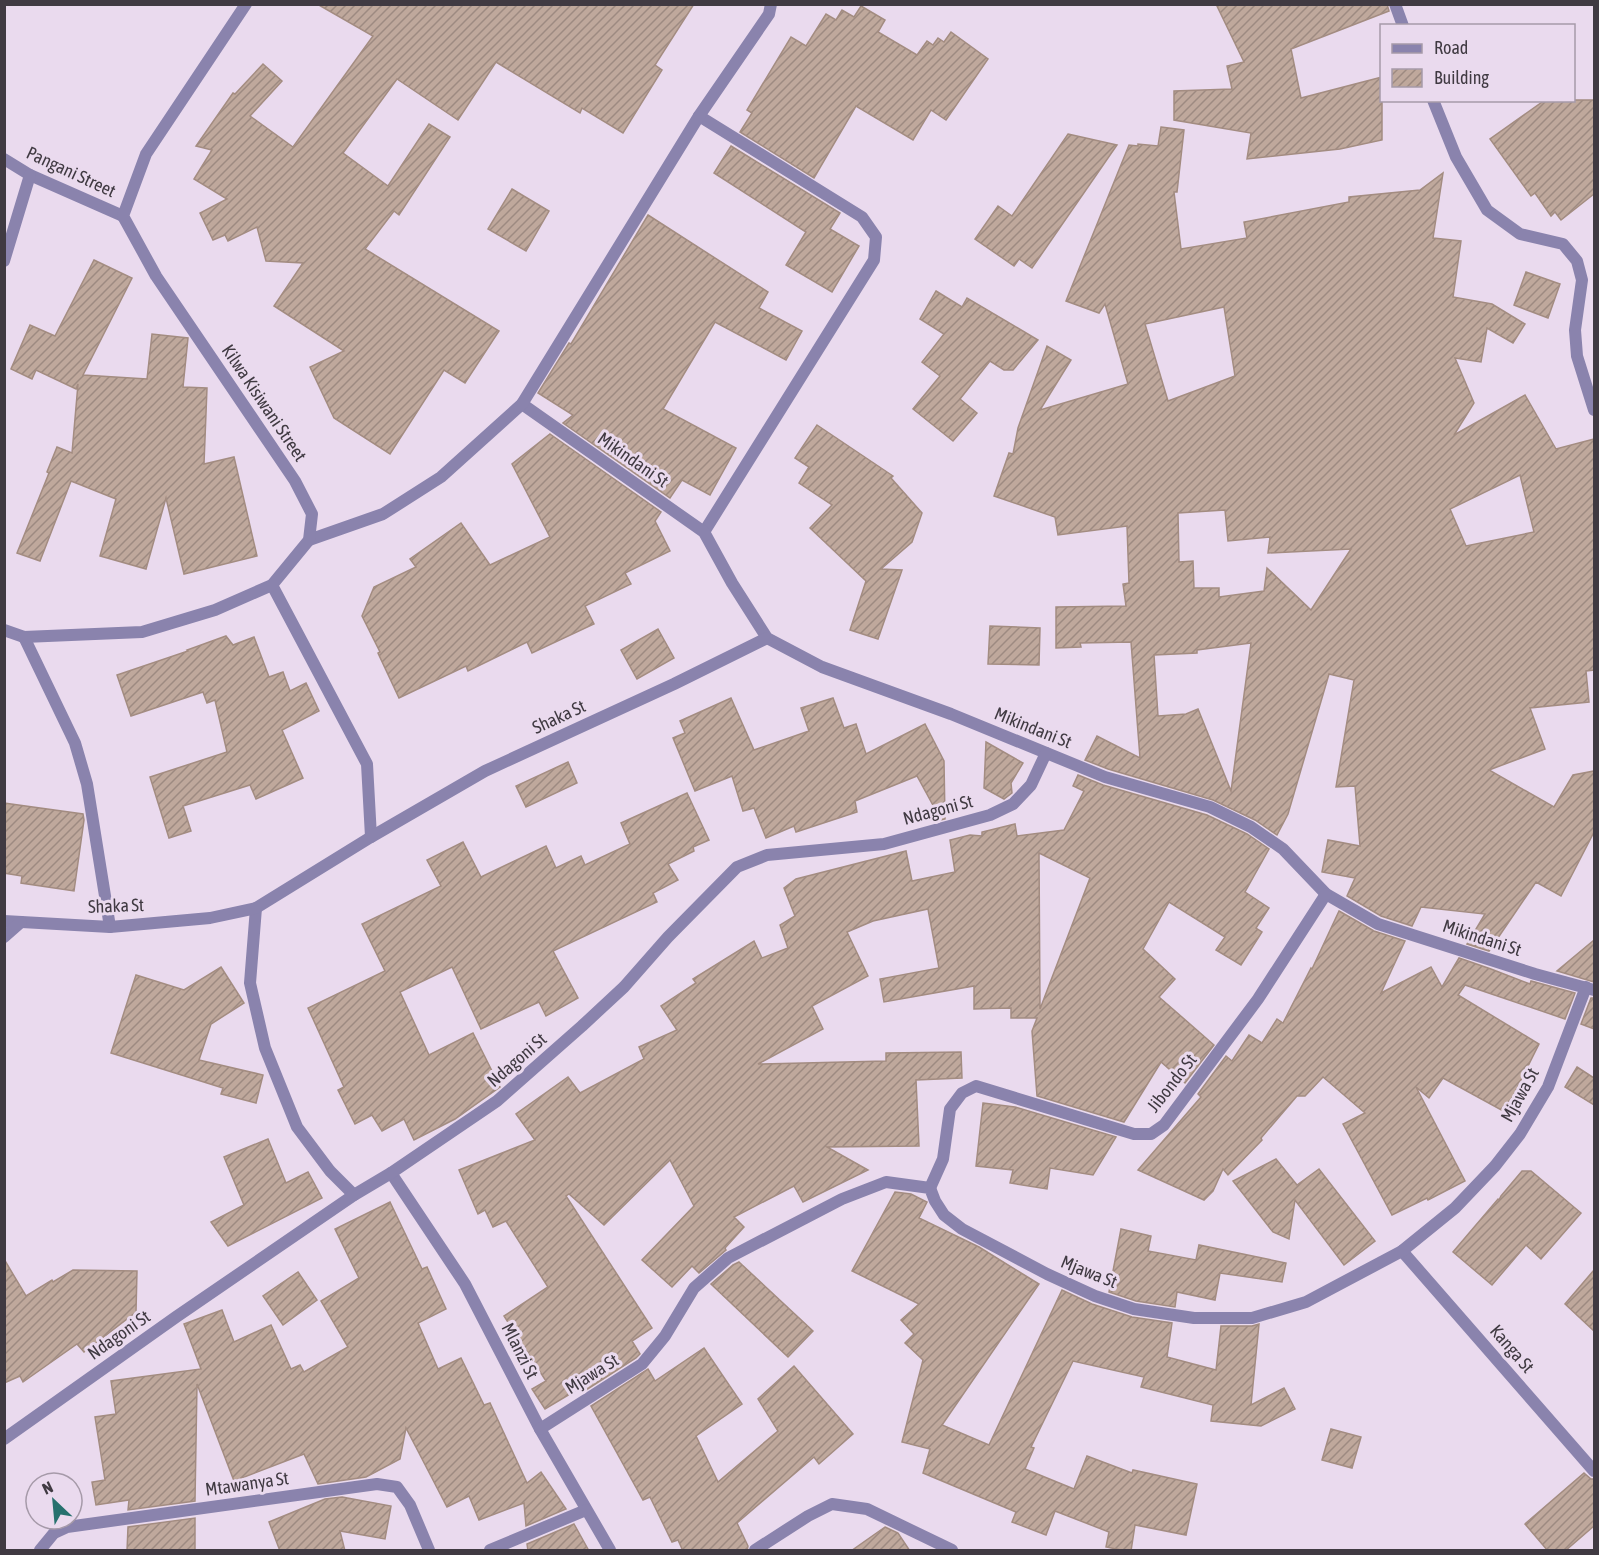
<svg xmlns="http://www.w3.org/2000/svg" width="1599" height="1555" viewBox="0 0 1599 1555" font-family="'Asap Condensed',sans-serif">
  <defs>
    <pattern id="building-hatch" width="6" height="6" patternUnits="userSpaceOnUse" patternTransform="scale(1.5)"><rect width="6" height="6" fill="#bfa89c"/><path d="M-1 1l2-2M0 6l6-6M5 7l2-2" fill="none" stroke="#9d8a81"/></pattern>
  </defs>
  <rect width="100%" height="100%" fill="#eadaee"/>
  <g fill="url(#building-hatch)" stroke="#a38c81" stroke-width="1.5" fill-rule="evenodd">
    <path d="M317 4H694L655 65 662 70 623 133 582 108 580 113 496 62 458 120 397 79 343 153 388 186 429 124 450 137 399 215 394 211 365 249 499 331 465 383 444 370 390 454 334 418 310 367 344 351 274 306 303 263 266 261 257 227 228 241 225 235 213 240 200 213 227 199 194 179 212 150 196 146 233 93 235 94 263 64 282 81 250 116 293 147 373 36Z"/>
    <path d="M1216 4H1387L1389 11 1291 49 1301 98 1382 77V140L1340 149 1247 159 1251 133 1174 120V91L1232 89 1227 66 1244 62Z"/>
    <path d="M861 6 885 20 878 32 917 55 927 41 933 45 938 38 944 42 951 32 988 59 946 120 931 110 913 140 856 106 814 178 740 132 752 113 747 110 791 37 806 46 826 14 836 20 842 10 854 17Z"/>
    <path d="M1545 100H1594V194L1561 220 1555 212 1551 216 1535 193 1531 196 1490 139Z"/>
    <path d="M1161 127 1184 130 1177 192H1174L1181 249 1247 238 1244 222 1349 202V197L1420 190 1443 173 1433 238 1461 241 1453 297 1492 304 1525 324 1513 343 1487 328 1481 362 1455 358 1474 403 1454 435 1525 395 1556 449 1594 439V670L1586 671 1589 702 1530 708 1545 749 1489 770 1554 807 1573 775 1594 771V832L1561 896 1536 882 1489 951 1467 944 1485 914 1421 907 1412 926 1381 916 1347 896 1355 878 1322 872 1328 840 1360 846 1355 786 1336 787 1354 680 1329 674 1288 814 1277 835 1255 820 1213 800 1108 769 1085 760 1097 736 1140 758 1131 642 1080 643 1081 647 1056 648V607L1126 606 1123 584 1129 583 1127 526 1058 535 1055 517 994 496 1009 453 1013 454 1018 428 1047 346 1071 360 1040 410 1128 384 1105 304 1099 313 1066 301 1129 145 1138 146V144L1158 146ZM1224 307 1235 376 1168 401 1145 324ZM1520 475 1534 532 1466 546 1450 509ZM1225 510 1228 541 1270 537 1268 553 1351 549 1311 610 1267 568 1264 591 1219 597V588H1194L1193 561 1179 562 1178 513ZM1251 643 1231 791 1198 709 1186 714 1158 716 1154 655 1197 653V650Z"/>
    <path d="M1068 134 1117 145 1032 268 1019 259 1014 266 975 239 998 206 1012 216Z"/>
    <path d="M731 146 840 213 830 229 859 246 832 292 786 265 806 232 714 173Z"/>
    <path d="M512 189 549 211 526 251 488 229Z"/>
    <path d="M648 215 768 292 759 308 802 331 786 360 715 322 663 409 736 448 710 495 682 480 670 498 563 423 573 415 538 393 569 343 571 344Z"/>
    <path d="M94 260 132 278 83 375 147 379 152 334 188 338 183 387 207 388 204 464 234 457 257 556 184 574 166 498 146 569 100 556 116 499 71 481 40 561 17 553 49 473 47 472 57 447 72 453 78 384 76 389 36 370 32 379 11 369 30 325 55 336Z"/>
    <path d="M1526 272 1560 284 1548 318 1514 305Z"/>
    <path d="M936 291 962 307 967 298 1038 340 1013 370H1004L990 361 960 399 977 413 953 441 913 409 940 376 922 362 944 334 920 319Z"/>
    <path d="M817 425 893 476 891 478 922 513 912 542 881 569 902 570 878 639 850 630 866 581 810 528 832 505 799 483 809 467 795 458Z"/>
    <path d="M550 434 661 512 655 521 670 551 625 573 631 584 585 606 594 624 532 653 527 642 468 671 466 666 399 698 378 653 380 652 362 616 374 587 416 567 410 559 461 523 490 565 550 537 512 464Z"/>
    <path d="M990 626 1040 628 1039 665 988 664Z"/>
    <path d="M658 629 674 658 637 679 621 650Z"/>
    <path d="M226 636 233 645 254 637 269 677 283 672 290 691 306 683 319 711 282 730 303 778 256 799 250 785 183 806 191 831 169 838 150 777 227 752 215 700 207 703 203 692 131 716 117 675 188 651 187 650Z"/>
    <path d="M731 698 754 750 809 731 801 708 833 698 844 728 856 724 866 754 925 724 944 761 945 819 941 820 917 776 855 801 857 812 796 832 794 826 766 838 754 808 743 811 732 776 695 791 673 738 685 733 680 721Z"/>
    <path d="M986 742 1023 763 1011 783 1012 793 1004 799 984 788Z"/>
    <path d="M568 762 577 783 526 807 516 786Z"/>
    <path d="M1078 775 1103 785 1207 815 1247 834 1269 849 1245 892 1269 908 1256 928 1262 932 1241 965 1216 950 1225 937 1169 902 1143 949 1175 979 1159 997 1214 1045 1185 1083 1161 1062 1124 1122 1037 1096 1032 1031 1037 1018H1011V1008L974 1009V986L884 1002 880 979 939 968 928 909 873 921 847 932 868 976 812 1006 823 1029 758 1064 886 1061V1053L961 1052 962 1078 916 1080 919 1146 827 1147 868 1170 803 1202 794 1186 734 1217 744 1227 725 1248 726 1250 699 1273 692 1266 672 1287 642 1260 694 1206 670 1160 604 1225 569 1194 566 1196 652 1328 632 1341 640 1354 636 1358 583 1392 580 1388 545 1409 532 1389 546 1381 504 1316 548 1287 506 1221 493 1227 485 1210 478 1214 459 1170 535 1140 516 1114 568 1077 580 1093 644 1059 639 1047 677 1030 661 1006 696 983 693 979 754 941 762 958 788 948 780 925 795 916 784 888 796 879 906 851 912 881 955 872 950 840 970 835 982 836V832L1015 824 1017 836 1064 830 1084 791 1073 786ZM1039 853 1090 878 1040 1009Z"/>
    <path d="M687 793 709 840 693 847 694 851 668 864 678 880 653 893 657 902 553 951 578 998 546 1016 539 1002 481 1029 452 967 400 992 429 1055 473 1033 500 1087 455 1119 414 1140 404 1119 382 1131 372 1115 355 1124 338 1090 344 1087 308 1008 385 971 362 924 441 886 427 860 463 842 481 877 546 846 556 868 581 856 585 865 630 844 621 823Z"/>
    <path d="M4 803 83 814 84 820 74 891 21 883 22 876 4 873Z"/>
    <path d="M1339 911 1374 931 1405 941 1381 993 1431 967 1442 987 1459 958 1491 969 1530 984 1531 981 1575 993 1565 1019 1465 985 1458 995 1539 1044 1505 1112 1443 1078 1429 1098 1416 1087 1465 1181 1428 1200 1427 1198 1392 1215 1343 1124 1365 1113 1323 1077 1305 1096H1297L1261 1138 1262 1140 1228 1175 1223 1169 1213 1191 1204 1200 1138 1170 1201 1097 1198 1094 1226 1056 1232 1061 1249 1035 1262 1043 1277 1019 1283 1023 1311 968 1312 969Z"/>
    <path d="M1594 940V982L1557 971Z"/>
    <path d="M221 967 244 1003 211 1024 199 1060 263 1075 256 1103 221 1094 223 1088 111 1053 136 975 184 990Z"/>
    <path d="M1591 998H1594V1029L1581 1024Z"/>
    <path d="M1577 1067 1594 1078V1105L1565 1087Z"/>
    <path d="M983 1103 1015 1107 1116 1137 1093 1175 1050 1168 1047 1189 1010 1183 1013 1170 976 1166Z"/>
    <path d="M268 1139 286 1183 308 1172 322 1198 228 1246 211 1222 244 1205 224 1157Z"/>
    <path d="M1276 1159 1297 1185 1319 1169 1375 1241 1344 1265 1295 1200 1289 1239 1273 1232 1233 1181Z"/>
    <path d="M1522 1171H1531L1581 1213 1541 1259 1526 1245 1492 1285 1453 1252 1498 1199 1499 1200 1501 1196Z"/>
    <path d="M895 1192 911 1194 927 1202 919 1218 979 1247 1039 1284 942 1425 989 1445 1062 1290 1092 1304 1132 1317 1172 1323 1167 1357 1216 1370 1221 1326H1252L1259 1324 1251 1405 1284 1388 1295 1409 1261 1426 1211 1421 1213 1405 1141 1387 1144 1377 1073 1361 1031 1447 1034 1448 1025 1469 1074 1489 1087 1456 1132 1473 1133 1470 1197 1484 1186 1535 1135 1525 1131 1551H1126L1106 1547 1109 1532 1055 1511 1046 1535 1012 1522 1016 1512 923 1473 930 1449 902 1442 923 1360 905 1343 914 1334 901 1320 919 1304 852 1271Z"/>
    <path d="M390 1202 422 1269 427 1267 446 1309 418 1323 438 1369 461 1358 484 1405 490 1403 527 1483 541 1472 566 1509 526 1526 524 1503 479 1520 469 1496 447 1507 406 1428 400 1459 366 1477 318 1484 304 1454 234 1481 197 1384 195 1501 128 1510 129 1500 96 1505 92 1482 105 1480 95 1417 116 1414 111 1381 201 1369 184 1324 222 1310 234 1342 271 1325 291 1369 300 1365 304 1372 348 1347 321 1301 359 1278 335 1229Z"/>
    <path d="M1121 1229 1151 1236 1148 1251 1196 1260 1199 1245 1286 1263 1282 1282 1220 1273 1215 1300 1177 1292 1175 1307 1136 1301 1109 1292Z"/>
    <path d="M4 1259 26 1296 52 1280 53 1282 73 1270 137 1271 136 1312 84 1352 77 1344 23 1382 20 1376 4 1383Z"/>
    <path d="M739 1262 813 1331 788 1357 711 1284 733 1265Z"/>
    <path d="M1594 1270V1331L1565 1304Z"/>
    <path d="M298 1272 317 1300 283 1325 263 1296Z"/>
    <path d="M704 1348 742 1404 696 1436 718 1482 778 1431 758 1399 794 1366 853 1434 819 1464 814 1457 737 1523 748 1546 747 1551H683L678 1540 672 1542 650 1497 643 1500 591 1406 648 1369 655 1381Z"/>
    <path d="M1331 1429 1361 1437 1352 1468 1322 1460Z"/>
    <path d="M1584 1473 1591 1479H1594V1526L1565 1551H1548L1525 1524Z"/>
    <path d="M342 1497 391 1506 385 1539 340 1531 345 1551H280L269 1522 325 1499Z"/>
    <path d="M195 1518V1551H127L128 1527Z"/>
    <path d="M574 1524 589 1551H528L527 1544Z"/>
    <path d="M885 1527 898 1533 910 1551H851Z"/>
  </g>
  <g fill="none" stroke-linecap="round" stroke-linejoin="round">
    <g stroke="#8a83ad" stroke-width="12">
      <path d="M1395 4 1403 26"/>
      <path d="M1433 100 1456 157 1487 210 1520 234 1563 244 1577 261 1582 280 1575 330 1577 356 1594 410"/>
      <path d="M699 116 862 217 876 237 874 260 704 532"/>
      <path d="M4 159 30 175 123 216"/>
      <path d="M4 261 30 175"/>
      <path d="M522 404 704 532 732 583 767 638 822 667 951 714 1105 777 1210 807 1251 827 1283 849 1326 894 1378 924 1535 974 1594 990"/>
      <path d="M309 540 383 514 441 477 522 404 699 116 769 14 771 4"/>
      <path d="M272 585 367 764 371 837"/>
      <path d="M4 630 24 637 142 632 215 610 272 585 309 540 312 514 295 481 156 276 123 216 146 154 246 4"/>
      <path d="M24 637 75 743 87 784 110 927"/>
      <path d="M256 908 250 983 265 1048 297 1127 330 1171 354 1195"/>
      <path d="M4 921 110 927 210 918 256 908 371 837 485 771 674 684 767 638"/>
      <path d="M4 937 21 922"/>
      <path d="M391 1173 465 1284 540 1429 610 1550"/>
      <path d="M930 1188 943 1159 950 1109 962 1093 976 1086 1134 1134H1151L1164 1125 1258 999 1326 894"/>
      <path d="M1402 1251 1594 1471"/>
      <path d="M540 1429 642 1364 665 1336 694 1288 728 1258 842 1199 886 1182 930 1188 935 1201 944 1215 962 1229 1047 1274 1095 1296 1134 1309 1194 1318H1252L1306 1302 1402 1251 1455 1208 1495 1166 1520 1134 1548 1087 1586 987"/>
      <path d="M4 1439 176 1317 354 1195 391 1173 497 1101 582 1026 624 987 668 937 737 867 767 855 884 844 990 815 1013 804 1031 785 1046 753"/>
      <path d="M40 1550 54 1533 67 1527 377 1484 397 1487 410 1505 429 1550"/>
      <path d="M490 1550 586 1510"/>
      <path d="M755 1550 808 1516 832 1504 867 1509 952 1550"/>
    </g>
  </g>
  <g text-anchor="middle" stroke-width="6" stroke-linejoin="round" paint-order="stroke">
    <g font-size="18" fill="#403a42" stroke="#eadaee">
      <text transform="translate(71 172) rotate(25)" y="6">Pangani Street</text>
      <text transform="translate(264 403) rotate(56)" y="6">Kilwa Kisiwani Street</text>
      <text transform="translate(633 460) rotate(35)" y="6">Mikindani St</text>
      <text transform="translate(559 717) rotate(-25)" y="6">Shaka St</text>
      <text transform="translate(1033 728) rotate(22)" y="6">Mikindani St</text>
      <text transform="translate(938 810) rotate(-15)" y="6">Ndagoni St</text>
      <text transform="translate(116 906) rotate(-2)" y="6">Shaka St</text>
      <text transform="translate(1482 938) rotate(18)" y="6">Mikindani St</text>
      <text transform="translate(517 1060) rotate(-41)" y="6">Ndagoni St</text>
      <text transform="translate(1172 1083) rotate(-52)" y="6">Jibondo St</text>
      <text transform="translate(1520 1095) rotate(-61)" y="6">Mjawa St</text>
      <text transform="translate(1089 1272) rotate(22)" y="6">Mjawa St</text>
      <text transform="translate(119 1335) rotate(-35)" y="6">Ndagoni St</text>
      <text transform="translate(1512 1349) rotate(49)" y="6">Kanga St</text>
      <text transform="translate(520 1351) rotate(63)" y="6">Mlanzi St</text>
      <text transform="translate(592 1374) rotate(-32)" y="6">Mjawa St</text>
      <text transform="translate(247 1484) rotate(-8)" y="6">Mtawanya St</text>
    </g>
  </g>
  <rect width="1599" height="1555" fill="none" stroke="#403a42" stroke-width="12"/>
  <rect x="1380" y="24" width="195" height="78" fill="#eadaee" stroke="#a69aa9" stroke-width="1.5"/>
  <rect x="1392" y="44" width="30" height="9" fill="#8a83ad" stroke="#a69aa9" stroke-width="1.5"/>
  <text x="1434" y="54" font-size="18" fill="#403a42">Road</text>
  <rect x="1392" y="69" width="30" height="18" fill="url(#building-hatch)" stroke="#a69aa9" stroke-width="1.5"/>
  <text x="1434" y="84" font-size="18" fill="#403a42">Building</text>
  <g transform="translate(54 1501) rotate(334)"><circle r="28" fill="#eadaee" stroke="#a69aa9" stroke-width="1.5"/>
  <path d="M0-4.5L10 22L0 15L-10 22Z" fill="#27716e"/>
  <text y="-9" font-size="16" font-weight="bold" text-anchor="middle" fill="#403a42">N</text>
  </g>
</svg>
